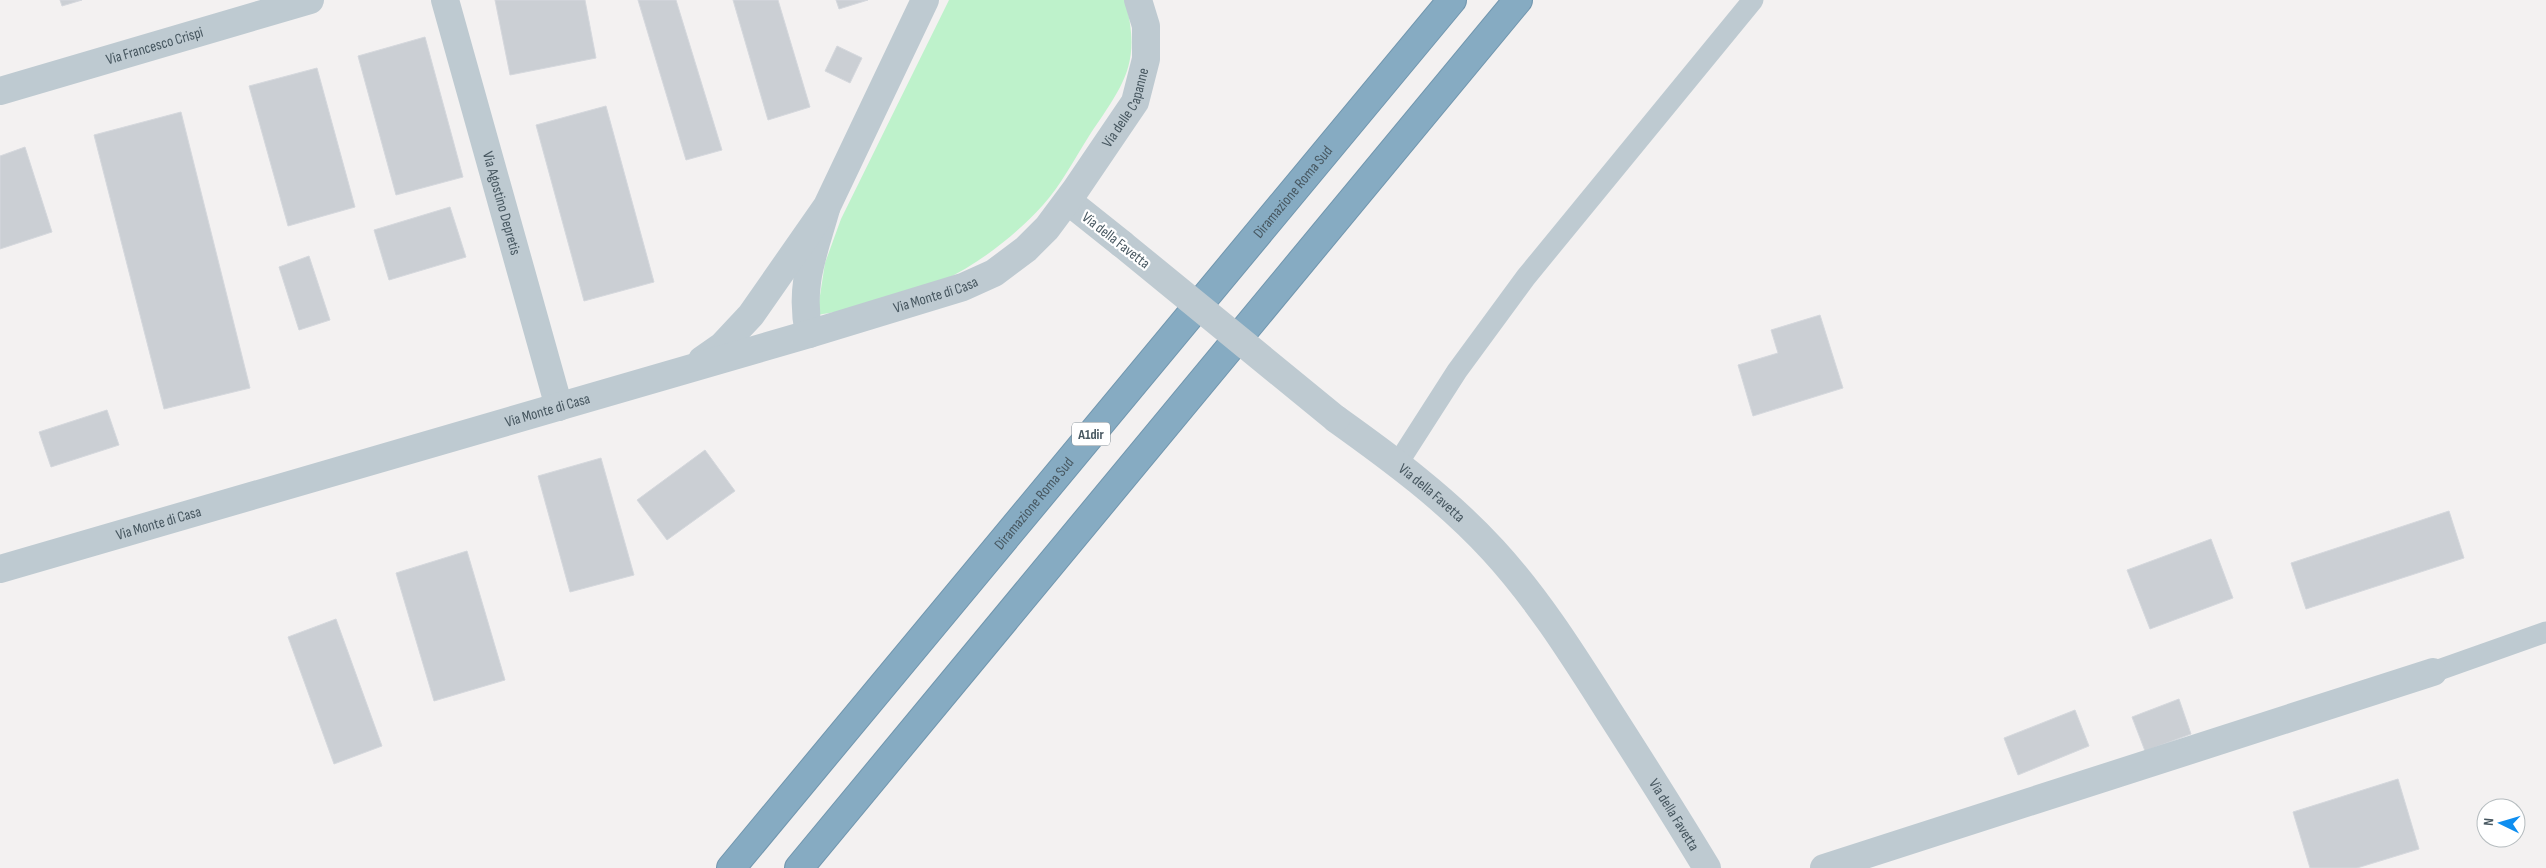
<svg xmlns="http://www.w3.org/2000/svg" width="2546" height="868" viewBox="0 0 2546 868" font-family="'Sofia Sans Condensed',sans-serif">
  <rect width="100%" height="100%" fill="#f3f1f1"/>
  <path fill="#bef2cb" d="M949 0H1125C1142 64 1124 84 1089 136 1075 158 1061 185 1043 205 1002 250 950 284 891 301 867 307 841 311 817 315L825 263 841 219Z"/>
  <g fill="#cbcfd4" stroke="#d5d8dd">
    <path d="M60 0H82L62 6Z"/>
    <path d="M495 0H585L596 58 510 75Z"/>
    <path d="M638 0H676L722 150 686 160Z"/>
    <path d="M733 0H778L810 107 768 120Z"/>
    <path d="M836 0H868L839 9Z"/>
    <path d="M425 37 463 177 396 195 358 56Z"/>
    <path d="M837 46 862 58 850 83 825 71Z"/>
    <path d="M317 68 355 207 288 226 249 86Z"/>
    <path d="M606 106 654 282 584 301 536 125Z"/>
    <path d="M181 112 250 388 164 409 94 135Z"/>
    <path d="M25 147 52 232 0 249V156Z"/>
    <path d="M450 207 466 257 389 280 374 230Z"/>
    <path d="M309 256 330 320 299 330 279 267Z"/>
    <path d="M1820 315 1843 388 1753 416 1738 365 1778 353 1771 330Z"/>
    <path d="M107 410 119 445 51 467 39 432Z"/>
    <path d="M705 450 735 491 667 540 637 500Z"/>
    <path d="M601 458 634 575 570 592 538 476Z"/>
    <path d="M2449 511 2464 558 2306 609 2291 563Z"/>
    <path d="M2211 539 2233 598 2150 629 2127 570Z"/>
    <path d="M467 551 505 680 434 701 396 573Z"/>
    <path d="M336 619 382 746 334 764 288 637Z"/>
    <path d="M2179 699 2191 734 2145 751 2132 717Z"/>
    <path d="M2075 710 2089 746 2018 775 2004 738Z"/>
    <path d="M2398 779 2419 849 2357 868H2310L2293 812Z"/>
  </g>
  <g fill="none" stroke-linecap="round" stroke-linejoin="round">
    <defs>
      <g id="motorway">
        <path id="s5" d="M731 868 1452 0"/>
        <path d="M799 868 1518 0"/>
      </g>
    </defs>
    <use href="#motorway" stroke="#7196ae" stroke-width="30"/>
    <g stroke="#becad1" stroke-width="21">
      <path d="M1398 463 1457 371 1526 277 1753 0"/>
      <path d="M2433 672 2546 632"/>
    </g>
    <g stroke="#becad1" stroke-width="28">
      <path id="s1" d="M445 0 559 407"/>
      <path id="s2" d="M0 91 310 0"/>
      <path d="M1068 201 1122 244"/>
      <path d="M809 334C799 286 813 255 826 209"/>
      <path id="s3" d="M1336 419C1392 459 1446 499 1493 550 1538 599 1573 655 1608 710 1642 763 1675 815 1707 868"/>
      <path d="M1824 868 2433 672"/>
    </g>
    <g stroke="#becad1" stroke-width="28">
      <path d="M702 360 722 346 751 315 827 206 925 0"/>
      <path id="s4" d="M0 569 809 334 963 287 994 273 1026 249 1047 228 1076 189 1135 102 1146 59V26L1138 0"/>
    </g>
    <use href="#motorway" stroke="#86abc2" stroke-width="28"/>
    <path stroke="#becad1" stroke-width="28" d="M1122 244 1336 419"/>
  </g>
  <g text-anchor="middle" stroke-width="4.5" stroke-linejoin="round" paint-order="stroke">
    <rect fill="#fff" stroke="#7e8990" stroke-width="1" x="1072" y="422.5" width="38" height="23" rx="4"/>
    <g font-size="14" font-weight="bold" fill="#475760">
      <text x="1091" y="439">A1dir</text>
    </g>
    <g font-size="15" fill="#475760" stroke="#fff">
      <text dy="5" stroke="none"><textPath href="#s2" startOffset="161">Via Francesco Crispi</textPath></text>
      <text dy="5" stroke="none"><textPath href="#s4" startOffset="1252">Via delle Capanne</textPath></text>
      <text dy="5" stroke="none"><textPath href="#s5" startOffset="879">Diramazione Roma Sud</textPath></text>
      <text dy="5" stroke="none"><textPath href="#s1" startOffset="211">Via Agostino Depretis</textPath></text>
      <text transform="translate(1116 240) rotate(38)" y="5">Via della Favetta</text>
      <text dy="5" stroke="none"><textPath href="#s4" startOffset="975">Via Monte di Casa</textPath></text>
      <text dy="5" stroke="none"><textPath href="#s4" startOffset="570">Via Monte di Casa</textPath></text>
      <text dy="5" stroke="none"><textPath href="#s3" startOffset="121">Via della Favetta</textPath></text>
      <text dy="5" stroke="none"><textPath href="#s5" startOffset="474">Diramazione Roma Sud</textPath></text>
      <text dy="5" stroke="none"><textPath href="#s4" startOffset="165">Via Monte di Casa</textPath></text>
      <text dy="5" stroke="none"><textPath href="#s3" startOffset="526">Via della Favetta</textPath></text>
    </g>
  </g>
  <g transform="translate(2501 823) rotate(275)"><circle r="24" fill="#ffffff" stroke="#b5bcbf"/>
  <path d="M0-4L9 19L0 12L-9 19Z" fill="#0e8ef0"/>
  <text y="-8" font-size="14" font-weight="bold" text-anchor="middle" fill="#475760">N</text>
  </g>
</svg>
